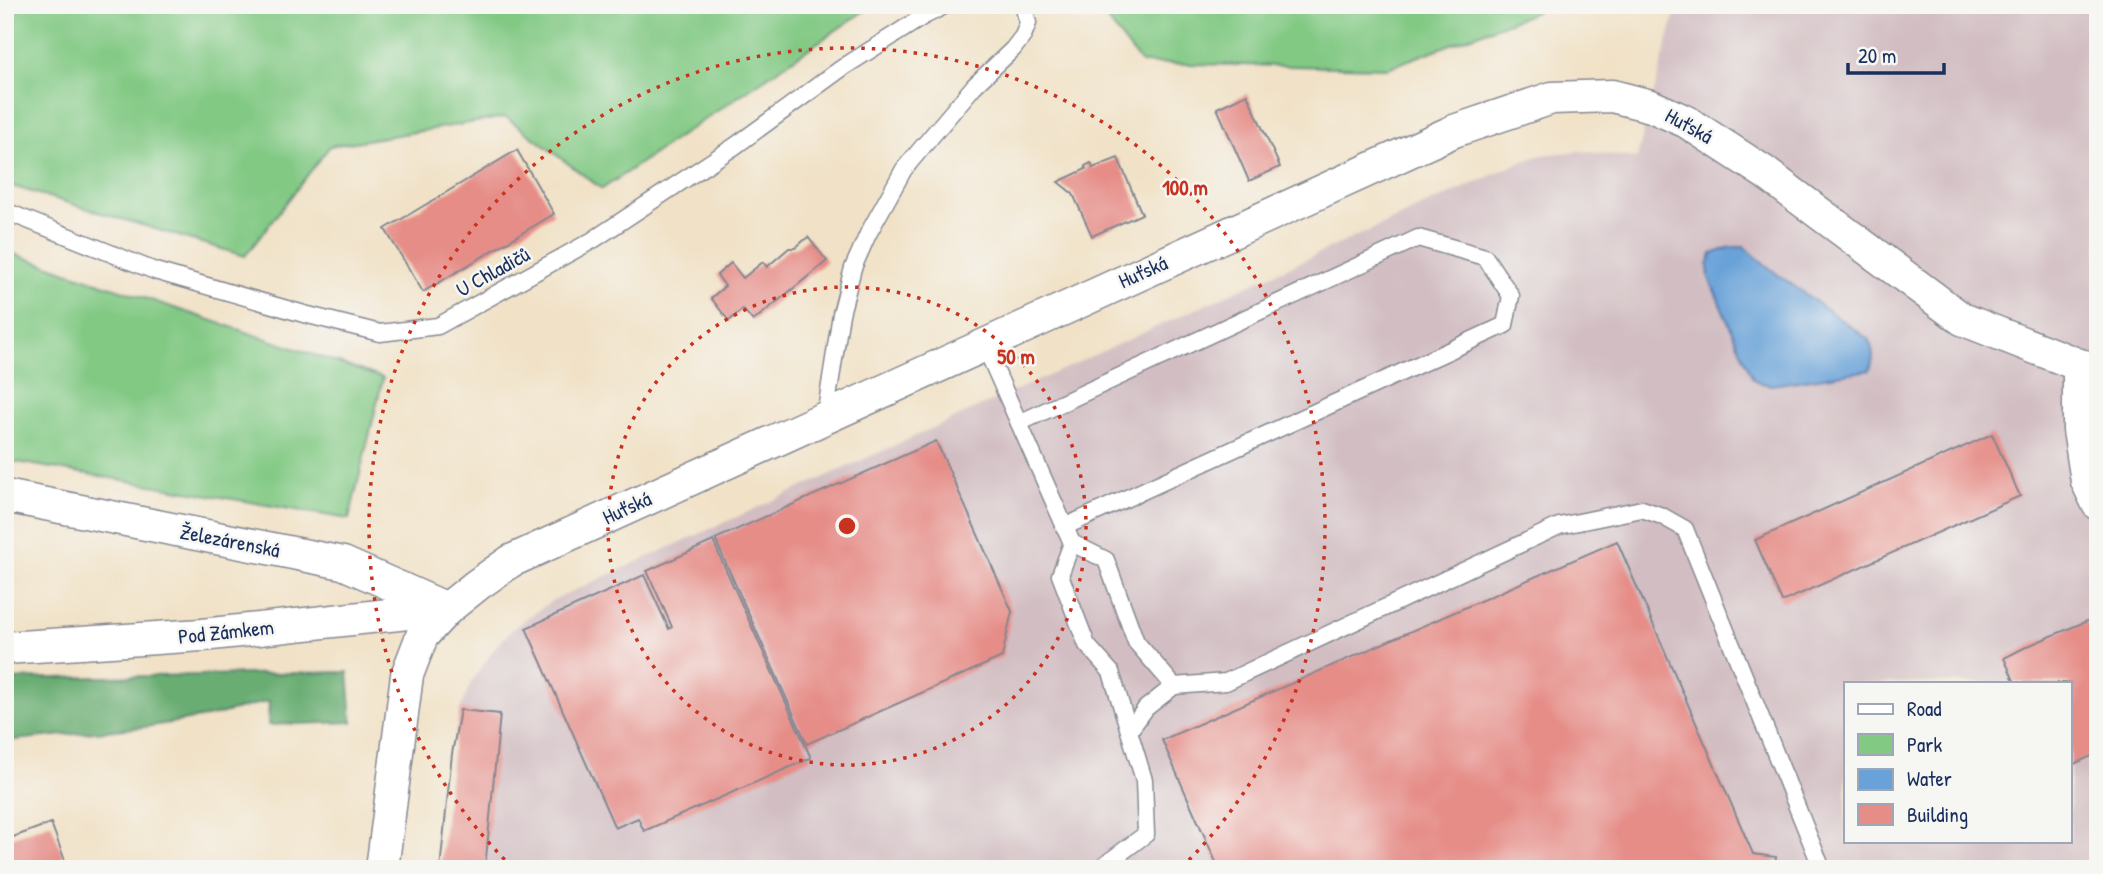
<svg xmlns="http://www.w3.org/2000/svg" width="2103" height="874" viewBox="0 0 2103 874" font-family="'Patrick Hand',sans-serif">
  <rect width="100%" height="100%" fill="#f6f6f2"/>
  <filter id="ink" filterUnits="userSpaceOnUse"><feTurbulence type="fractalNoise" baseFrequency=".0143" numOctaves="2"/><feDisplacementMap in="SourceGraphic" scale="14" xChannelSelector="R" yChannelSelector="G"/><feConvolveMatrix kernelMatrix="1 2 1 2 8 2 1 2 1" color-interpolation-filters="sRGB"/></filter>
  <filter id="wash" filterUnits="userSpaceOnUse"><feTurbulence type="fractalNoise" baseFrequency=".00686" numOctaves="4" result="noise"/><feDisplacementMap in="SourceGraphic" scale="28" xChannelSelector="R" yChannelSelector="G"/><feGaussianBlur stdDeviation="1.57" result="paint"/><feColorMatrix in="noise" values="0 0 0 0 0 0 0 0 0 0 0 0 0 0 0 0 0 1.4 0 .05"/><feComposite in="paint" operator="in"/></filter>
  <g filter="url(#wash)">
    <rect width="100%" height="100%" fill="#f1e2c7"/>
    <path fill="#d2bec2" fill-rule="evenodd" d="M1677 5H2098V869H440L452 754 460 710 471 683 497 645 515 627 534 613 553 600 1523 161 1542 155 1580 151 1637 158ZM1846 683H2070V841H1846Z"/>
    <g fill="#82c984" stroke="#4e7c71" stroke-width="2">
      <path d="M5 5H873L602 189 506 117 330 146 245 256 5 184Z"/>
      <path d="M1096 5H1554L1388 68 1141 63Z"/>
      <path d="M5 251 383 378 349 519 5 460Z"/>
    </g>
    <path fill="#69ad72" stroke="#426e68" stroke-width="2" d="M348 672 352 722 268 725 269 701 212 716 145 727 5 741V679Z"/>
    <path fill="#69a2d8" stroke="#42689b" stroke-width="2" d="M1731 247H1744L1777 274 1868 339C1874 351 1874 358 1870 370L1771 385 1761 383 1753 379 1709 278 1708 265 1712 254Z"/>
    <g id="blocks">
      <g fill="#e68d88">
        <path d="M1247 94 1280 167 1249 181 1217 108Z"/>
        <path d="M517 150 554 214 423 292 385 229Z"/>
        <path d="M1118 158 1142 214 1092 236 1073 194 1058 182 1086 169 1085 166 1091 163 1093 168Z"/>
        <path d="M808 237 827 261 753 321 743 309 729 321 711 298 725 286 717 275 731 263 743 278 763 262 767 267 789 248H795Z"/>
        <path d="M1992 434 2020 496 1782 602 1755 540Z"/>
        <path d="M936 441 1012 611 1002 657 807 744 715 539Z"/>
        <path d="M713 541 811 758 644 831 638 818 615 828 526 628 644 575 669 629 672 627 647 571Z"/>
        <path d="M1617 541 1753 854 1776 857 1775 869H1219L1162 740Z"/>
        <path d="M2094 618 2098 626V753L2070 766V683H2015L2004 658 2030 645Z"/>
        <path d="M460 710 500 714 485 869H440L452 754Z"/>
        <path d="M51 823 68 869H5V840Z"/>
      </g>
    </g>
  </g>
  <g filter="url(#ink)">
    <use href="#blocks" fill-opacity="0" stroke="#868892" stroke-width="2"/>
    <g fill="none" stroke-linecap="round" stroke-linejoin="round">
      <defs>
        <g id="service">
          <path d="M5 211 155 271 304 314 380 333 438 326 593 240 735 146 842 68 924 16 946 5"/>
          <path d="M984 344 1072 543 1106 560 1136 642 1174 686 1226 682 1559 526 1642 509 1662 516 1685 529 1822 869"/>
          <path d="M825 417 841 314 853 268 868 234 904 169 974 86 1013 49 1023 36 1028 23 1023 5"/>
          <path d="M1019 423 1418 238 1485 257 1511 296 1505 325 1064 527"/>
          <path d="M1072 543 1060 575 1087 645 1111 672 1144 780 1146 834 1099 869"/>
          <path d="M1129 731 1146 708 1174 686"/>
        </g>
        <g id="minor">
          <path d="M2079 365V430L2087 481 2098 504"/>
          <path d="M5 496 343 563 447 609"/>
          <path d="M5 648 202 635 445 609"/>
          <path d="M382 869 407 675 422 636 447 609 477 585 511 561 1454 131 1552 98 1612 96 1651 106 1687 122 1764 172 1962 319 2079 365 2098 369"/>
        </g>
      </defs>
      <use href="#service" stroke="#868892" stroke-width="19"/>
      <use href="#minor" stroke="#868892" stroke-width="35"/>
      <use href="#service" stroke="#fff" stroke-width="16"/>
      <use href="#minor" stroke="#fff" stroke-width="32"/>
    </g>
  </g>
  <g fill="none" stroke="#c8321e" stroke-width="3.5" stroke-dasharray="3.5 7">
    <circle cx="847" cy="526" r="239"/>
    <path d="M512 867A478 478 0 1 1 1182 867"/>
  </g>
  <g text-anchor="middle" stroke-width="5" stroke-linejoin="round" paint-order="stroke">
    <g font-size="21" fill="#1b2f5e" stroke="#f6f6f2">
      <text transform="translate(1689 126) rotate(29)" y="7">Huťská</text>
      <text transform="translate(493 272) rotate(-29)" y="7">U Chladičů</text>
      <text transform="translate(1143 272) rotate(-24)" y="7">Huťská</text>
      <text transform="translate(627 508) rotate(-25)" y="7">Huťská</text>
      <text transform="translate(230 541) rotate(11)" y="7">Železárenská</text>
      <text transform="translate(226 632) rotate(-6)" y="7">Pod Zámkem</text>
    </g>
  </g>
  <circle cx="847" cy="526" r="10" fill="#c8321e" stroke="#f6f6f2" stroke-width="3.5"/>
  <g font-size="21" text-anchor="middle" font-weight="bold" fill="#c8321e" stroke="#f6f6f2" stroke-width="5" stroke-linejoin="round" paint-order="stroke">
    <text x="1185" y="195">100 m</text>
    <text x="1016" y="364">50 m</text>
  </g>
  <rect width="2103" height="874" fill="none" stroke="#f6f6f2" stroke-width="28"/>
  <rect x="1844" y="682" width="228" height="161" fill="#f6f6f2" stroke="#9ea6b7" stroke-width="2"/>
  <rect x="1858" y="704" width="35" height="10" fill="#ffffff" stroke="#9ea6b7" stroke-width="2"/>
  <text x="1907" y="716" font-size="21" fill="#1b2f5e">Road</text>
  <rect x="1858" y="734" width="35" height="21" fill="#82c984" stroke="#9ea6b7" stroke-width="2"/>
  <text x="1907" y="752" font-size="21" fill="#1b2f5e">Park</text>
  <rect x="1858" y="769" width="35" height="21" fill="#69a2d8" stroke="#9ea6b7" stroke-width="2"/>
  <text x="1907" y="786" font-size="21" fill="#1b2f5e">Water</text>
  <rect x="1858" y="804" width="35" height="21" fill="#e68d88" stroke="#9ea6b7" stroke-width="2"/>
  <text x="1907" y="822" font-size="21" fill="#1b2f5e">Building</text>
  <path d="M1848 63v10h96v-10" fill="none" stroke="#1b2f5e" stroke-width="3.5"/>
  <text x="1858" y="63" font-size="21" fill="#1b2f5e" stroke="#f6f6f2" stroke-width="5" paint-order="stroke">20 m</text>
</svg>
